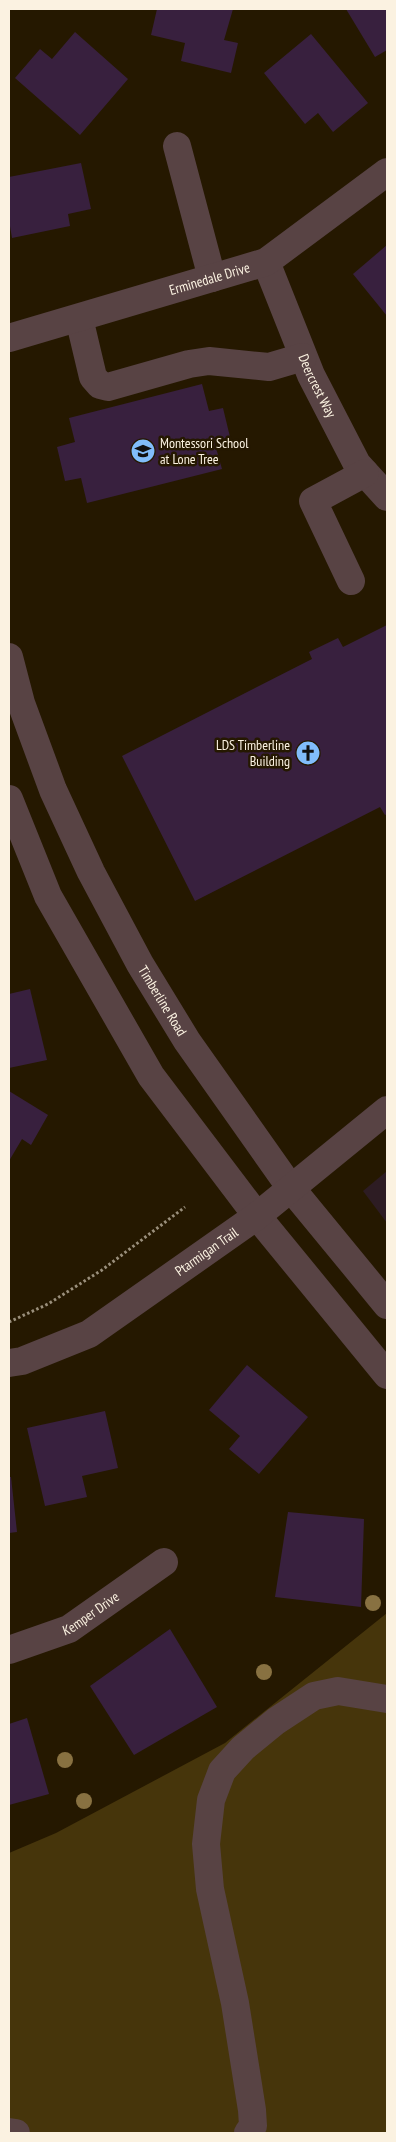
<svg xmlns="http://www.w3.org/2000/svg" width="396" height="2142" viewBox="0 0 396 2142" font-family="'PT Sans Narrow',sans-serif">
  <rect width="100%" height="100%" fill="#251800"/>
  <path fill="#2d1c23" d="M387 1171V1223L363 1191Z"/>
  <path fill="#46350b" d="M387 1613V2133H9V1853L56 1833 225 1743Z"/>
  <g fill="#38203e">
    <path d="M157 9H233L224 40 238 43 231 73 181 61 185 43 151 35Z"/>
    <path d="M346 9H387V50L375 57Z"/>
    <path d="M75 32 128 79 80 135 15 78 40 49 52 59Z"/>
    <path d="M311 34 368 103 333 132 318 113 305 124 264 73Z"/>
    <path d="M81 163 91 209 68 214 70 226 12 238 9 220V177Z"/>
    <path d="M387 245V316L353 274Z"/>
    <path d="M202 384 209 411 223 408 230 437 214 441 222 469 87 503 81 478 65 481 57 447 75 442 69 418Z"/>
    <path d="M387 625V814L385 815 380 807 195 901 122 756 312 659 309 652 338 638 343 647Z"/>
    <path d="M30 989 47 1060 9 1068V994Z"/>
    <path d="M9 1091 48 1115 31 1145 22 1139 9 1161Z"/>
    <path d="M247 1365 308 1417 259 1474 229 1449 240 1436 209 1410Z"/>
    <path d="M105 1411 118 1468 82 1476 87 1497 45 1506 27 1428Z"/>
    <path d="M9 1477H11L17 1532 9 1533Z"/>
    <path d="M288 1512 364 1519 361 1607 275 1597Z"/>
    <path d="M170 1629 217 1707 134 1755 90 1686Z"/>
    <path d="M27 1718 49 1794 9 1805V1724Z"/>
  </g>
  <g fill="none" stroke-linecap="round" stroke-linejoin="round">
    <path stroke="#9a8f7b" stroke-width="3" stroke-dasharray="2.5 2.5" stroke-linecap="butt" d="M9 1322 48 1304 102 1270 185 1207"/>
    <g stroke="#584344" stroke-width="28">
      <path d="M177 146 212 278"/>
      <path id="s1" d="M266 262 311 375 357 464 387 497"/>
      <path d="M79 318 93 377 100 385 108 387 189 364 209 361 269 367 303 357"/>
      <path id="s2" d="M9 338 266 262 387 172"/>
      <path d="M351 581 313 501 365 473"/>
      <path id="s3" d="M9 657 21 703 53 790 91 872 140 964 187 1041 290 1187 387 1305"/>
      <path d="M9 799 48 896 151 1076 257 1216 387 1375"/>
      <path id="s4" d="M9 1363 22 1361 89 1334 257 1216 387 1110"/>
      <path id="s5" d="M9 1650 69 1629 164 1562"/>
      <path d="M9 2132 16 2133"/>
      <path d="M248 2133 253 2126 252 2110 235 2003 210 1889 206 1844 211 1800 222 1771 243 1748 276 1721 314 1696 338 1691 387 1699"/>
    </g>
  </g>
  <g fill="#887141">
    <circle cx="373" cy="1603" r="8"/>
    <circle cx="264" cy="1672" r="8"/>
    <circle cx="65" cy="1760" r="8"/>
    <circle cx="84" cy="1801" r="8"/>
  </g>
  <defs>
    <symbol id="school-disc" viewBox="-11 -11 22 22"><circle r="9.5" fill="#81bdfa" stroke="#251800"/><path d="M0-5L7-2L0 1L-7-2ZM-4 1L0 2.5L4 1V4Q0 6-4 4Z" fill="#111"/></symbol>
    <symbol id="church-disc" viewBox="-11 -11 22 22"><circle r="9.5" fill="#81bdfa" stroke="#251800"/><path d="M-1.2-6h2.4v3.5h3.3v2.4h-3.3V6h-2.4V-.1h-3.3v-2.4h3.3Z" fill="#111"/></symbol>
  </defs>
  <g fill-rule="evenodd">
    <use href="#school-disc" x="129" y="437" width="28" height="28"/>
    <use href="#church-disc" x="294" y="739" width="28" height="28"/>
  </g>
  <g text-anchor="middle" stroke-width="5" stroke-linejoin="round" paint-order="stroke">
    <g font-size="14" fill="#fbf2e1" stroke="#251800">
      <text dy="5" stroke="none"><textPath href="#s2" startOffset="209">Erminedale Drive</textPath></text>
      <text dy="5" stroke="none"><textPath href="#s1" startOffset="134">Deercrest Way</textPath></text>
      <text dy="5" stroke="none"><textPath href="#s3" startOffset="378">Timberline Road</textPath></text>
      <text dy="5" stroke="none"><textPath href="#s4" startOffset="229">Ptarmigan Trail</textPath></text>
      <text dy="5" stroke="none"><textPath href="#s5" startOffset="90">Kemper Drive</textPath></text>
    </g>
    <g font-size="14" fill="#fbf2e1" stroke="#251800" text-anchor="start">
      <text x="160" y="448">Montessori School<tspan x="160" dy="16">at Lone Tree</tspan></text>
      <text x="290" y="750" text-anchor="end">LDS Timberline<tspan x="290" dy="16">Building</tspan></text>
    </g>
  </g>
  <rect width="396" height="2142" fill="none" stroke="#fbf2e1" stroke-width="20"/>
</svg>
